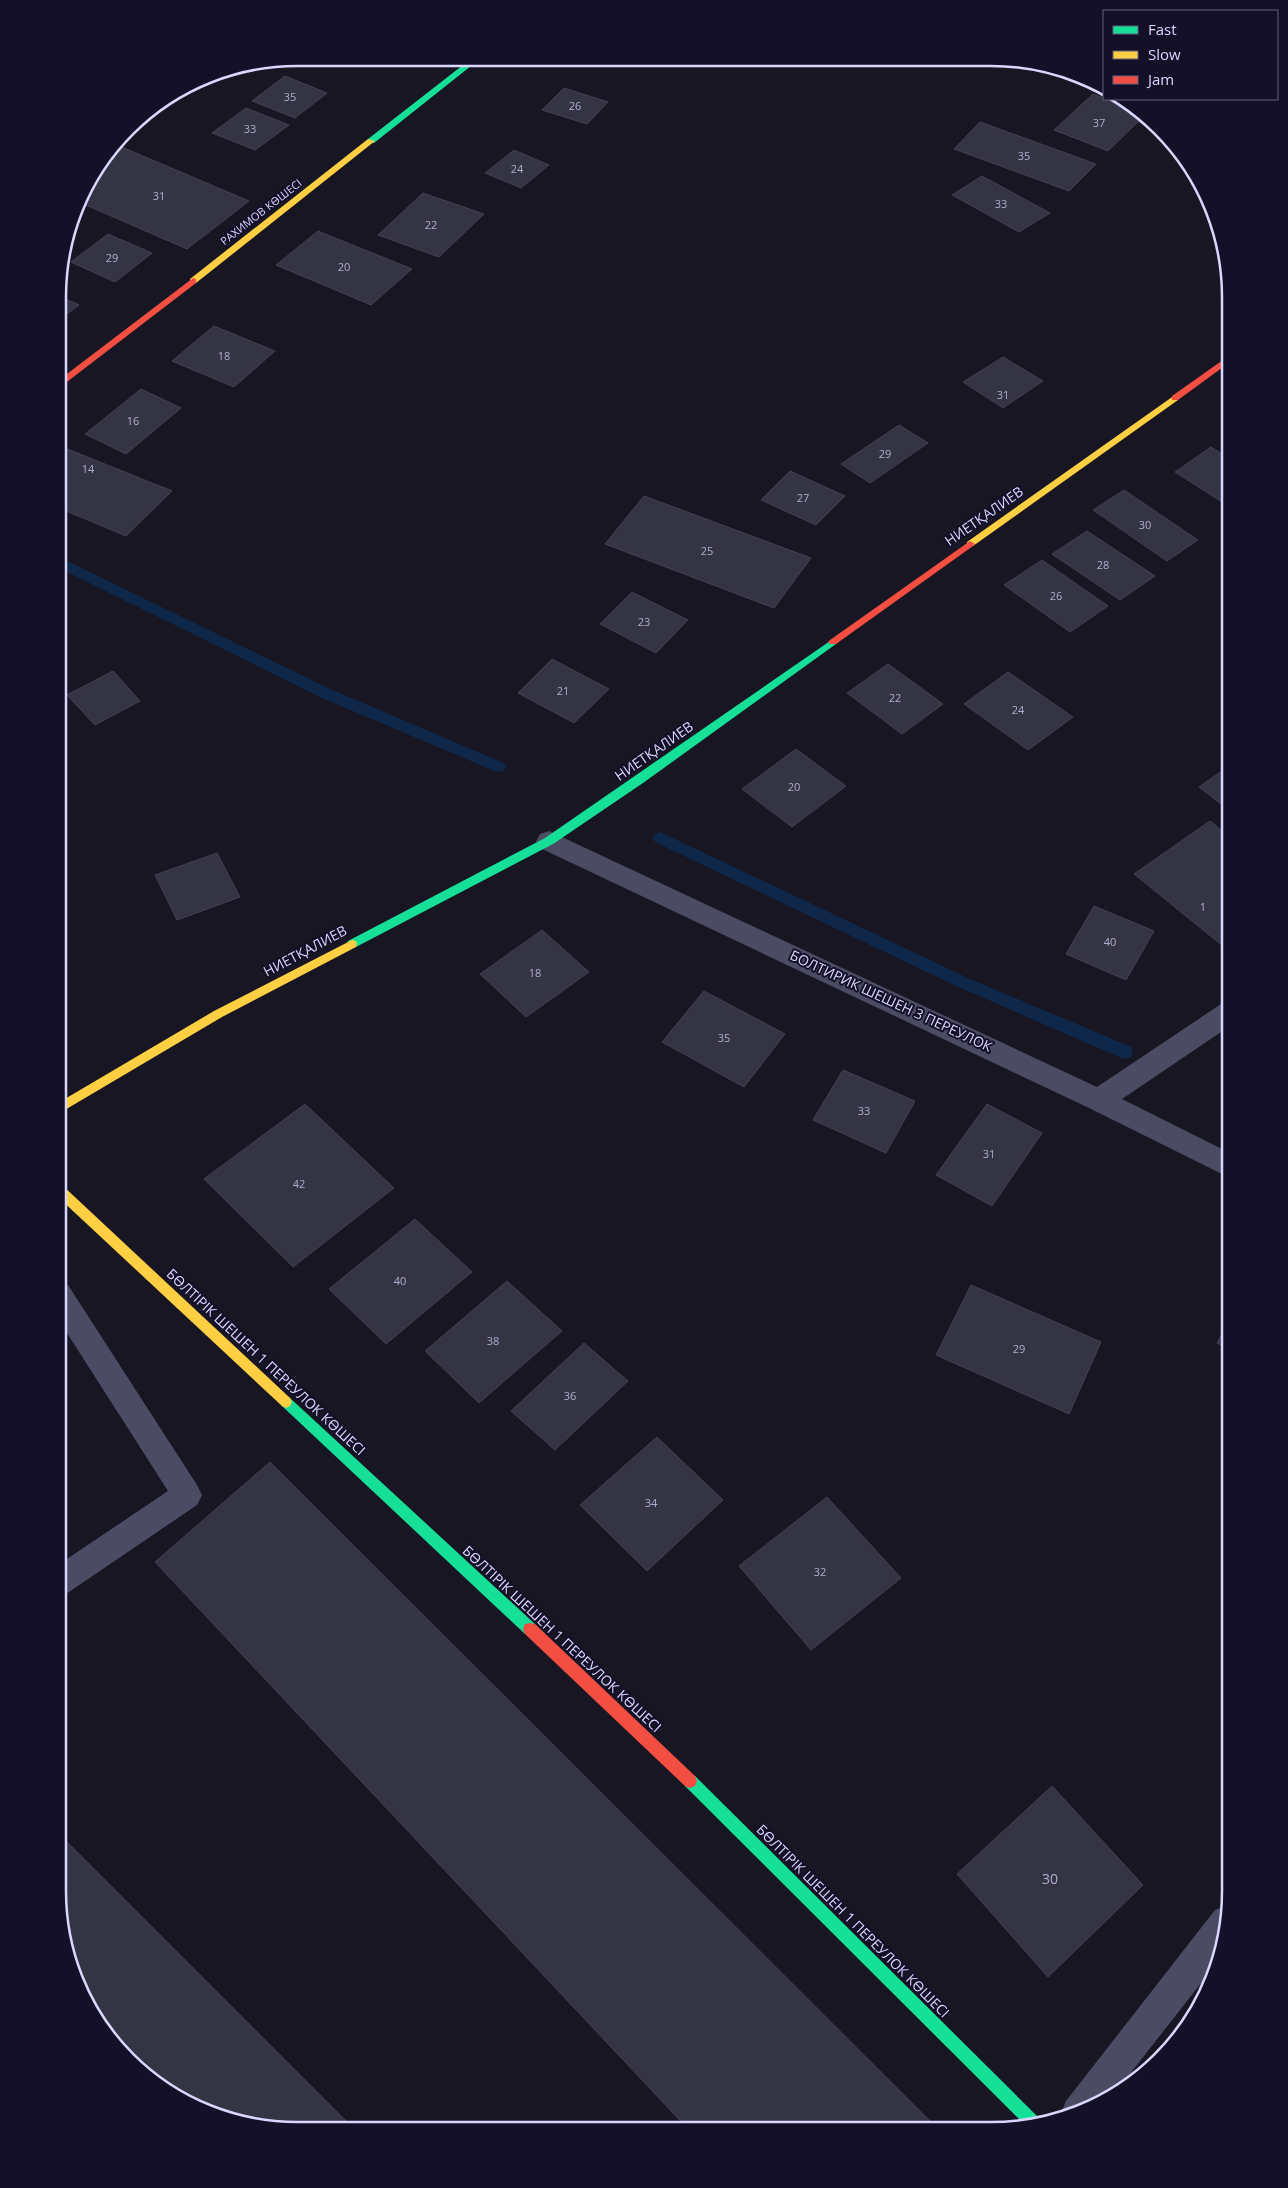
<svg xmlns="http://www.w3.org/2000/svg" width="1288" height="2188" viewBox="0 0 1288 2188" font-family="'Open Sans',sans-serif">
  <rect width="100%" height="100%" fill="#171622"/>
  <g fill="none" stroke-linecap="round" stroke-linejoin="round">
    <g fill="#0f2749" fill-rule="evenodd">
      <path d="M59 557 330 689 504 763 506 767 504 771 499 772 494 771 320 697 59 568Z"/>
      <path d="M660 832 968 978 1131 1047 1133 1052 1131 1057 1125 1059 1119 1057 956 986 655 842 653 838 655 834Z"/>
    </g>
  </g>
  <g fill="#353444" stroke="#434156">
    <path d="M285 76 327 93 295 118 252 101Z"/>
    <path d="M564 88 608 102 587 124 542 110Z"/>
    <path d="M1093 94 1141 112 1145 115 1108 151 1054 130Z"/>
    <path d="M246 108 289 125 255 150 212 133Z"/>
    <path d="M980 122 1096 164 1069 191 954 149Z"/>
    <path d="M117 145 249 201 187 249 79 202 82 191Z"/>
    <path d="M514 150 549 165 521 188 485 173Z"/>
    <path d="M982 176 1050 213 1019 232 952 195Z"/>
    <path d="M423 193 484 214 439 257 378 235Z"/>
    <path d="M318 231 412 269 371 305 276 265Z"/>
    <path d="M108 234 152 253 115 282 71 262Z"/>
    <path d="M59 296 79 305 59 320Z"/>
    <path d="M214 326 275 351 234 387 172 361Z"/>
    <path d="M1003 357 1043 381 1003 408 963 382Z"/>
    <path d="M141 389 181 408 126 454 85 434Z"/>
    <path d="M899 425 928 443 870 483 841 464Z"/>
    <path d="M60 446 172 491 126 536 59 508Z"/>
    <path d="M1211 447 1230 459V507L1175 472Z"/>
    <path d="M790 471 845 496 816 525 761 500Z"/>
    <path d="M1124 490 1198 540 1167 561 1093 510Z"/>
    <path d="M644 496 811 558 774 608 605 544Z"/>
    <path d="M1087 531 1155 576 1120 600 1052 554Z"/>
    <path d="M1042 560 1108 606 1070 632 1004 585Z"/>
    <path d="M632 592 688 620 656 653 600 624Z"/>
    <path d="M552 659 609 689 574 723 518 693Z"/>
    <path d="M888 664 943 704 902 734 847 693Z"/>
    <path d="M113 671 140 701 95 725 67 695Z"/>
    <path d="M1008 672 1073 717 1028 750 964 704Z"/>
    <path d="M796 749 846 786 792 827 742 789Z"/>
    <path d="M1230 765V811L1199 787Z"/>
    <path d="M1210 821 1230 837V941L1223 946 1134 874Z"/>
    <path d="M217 853 240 897 177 920 155 875Z"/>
    <path d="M1094 906 1154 931 1126 980 1066 954Z"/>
    <path d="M542 930 589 972 526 1017 480 974Z"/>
    <path d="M704 991 785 1034 744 1087 662 1042Z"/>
    <path d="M843 1070 915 1101 886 1153 813 1120Z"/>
    <path d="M305 1104 394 1188 293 1267 204 1179Z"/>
    <path d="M987 1104 1042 1133 992 1206 936 1175Z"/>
    <path d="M415 1219 472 1272 386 1344 329 1289Z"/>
    <path d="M507 1281 562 1331 479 1403 425 1351Z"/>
    <path d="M971 1285 1101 1342 1069 1414 936 1355Z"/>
    <path d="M1230 1320V1350L1217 1343Z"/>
    <path d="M584 1343 628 1381 555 1450 511 1411Z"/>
    <path d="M657 1437 723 1500 647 1571 580 1505Z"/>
    <path d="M270 1462 939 2130H689L155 1562Z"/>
    <path d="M827 1497 901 1578 811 1650 739 1566Z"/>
    <path d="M1052 1786 1143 1885 1048 1977 957 1874Z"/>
    <path d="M58 1833 354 2129 266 2128 206 2112 152 2081 107 2037 76 1982 58 1891Z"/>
    <path d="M1192 2016 1181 2036 1144 2073 1142 2070Z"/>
  </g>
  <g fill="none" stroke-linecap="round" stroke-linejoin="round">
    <g fill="#4b4b63" fill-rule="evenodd">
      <path d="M58 1282 68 1285 197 1485 202 1495 197 1505 69 1592 58 1597V1565L168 1491 58 1319Z"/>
      <path d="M1227 1905 1230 1907 1220 1959 1115 2093 1082 2112 1062 2116 1061 2113 1066 2101 1215 1910Z"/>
    </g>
    <path fill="#4b4b63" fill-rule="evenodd" d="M549 831 1097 1087 1221 1004 1230 1001V1026L1122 1099 1230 1153V1178L1089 1108 540 848 536 841 540 834Z"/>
    <g fill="#16e098" fill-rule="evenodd">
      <path d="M472 58H481L374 143H368V139Z"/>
      <path d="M833 639 838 642 836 644 643 783 553 844 356 947H348L347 944 348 941 545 838Z"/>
      <path d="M286 1396 290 1398 535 1624 537 1629 535 1634 530 1635 525 1634 282 1406 280 1402 282 1398Z"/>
      <path d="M690 1774 695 1776 1038 2117 1040 2121 1024 2124 685 1786 683 1781 685 1776Z"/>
    </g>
    <g fill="#ffcf43" fill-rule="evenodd">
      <path d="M368 139 375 141 196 283H190V279Z"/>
      <path d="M1175 395 1178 396V400L973 546H967V542Z"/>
      <path d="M352 940 356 941 357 944 356 947 222 1017 58 1114V1103L214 1011Z"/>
      <path d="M58 1184 62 1185 290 1398 292 1402 290 1406 286 1408 282 1406 58 1197Z"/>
    </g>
    <g fill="#f24e42" fill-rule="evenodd">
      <path d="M193 278 196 279V283L59 388V380Z"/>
      <path d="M1230 355V362L1178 400H1172V396Z"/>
      <path d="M970 541 975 544 973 546 836 644H830L828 642 830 640Z"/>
      <path d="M530 1623 535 1624 695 1776 697 1781 695 1786 690 1788 685 1786 525 1634 523 1629 525 1624Z"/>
    </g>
  </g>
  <g text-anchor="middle" stroke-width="4" stroke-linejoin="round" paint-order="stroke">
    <g font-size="11" fill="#b1aed0">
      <text x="290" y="101">35</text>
      <text x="575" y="110">26</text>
      <text x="1099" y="127">37</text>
      <text x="250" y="133">33</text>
      <text x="1024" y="160">35</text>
      <text x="517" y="173">24</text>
      <text x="159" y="200">31</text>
      <text x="1001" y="208">33</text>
      <text x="431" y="229">22</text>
      <text x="112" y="262">29</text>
      <text x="344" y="271">20</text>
      <text x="224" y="360">18</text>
      <text x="1003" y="399">31</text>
      <text x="133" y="425">16</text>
      <text x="885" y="458">29</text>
      <text x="88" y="473">14</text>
      <text x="803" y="502">27</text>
      <text x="1145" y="529">30</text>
      <text x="707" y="555">25</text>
      <text x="1103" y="569">28</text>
      <text x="1056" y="600">26</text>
      <text x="644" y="626">23</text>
      <text x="563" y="695">21</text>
      <text x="895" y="702">22</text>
      <text x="1018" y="714">24</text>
      <text x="794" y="791">20</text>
      <text x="1203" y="911">1</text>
      <text x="1110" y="946">40</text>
      <text x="535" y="977">18</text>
      <text x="724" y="1042">35</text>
      <text x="864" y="1115">33</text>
      <text x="989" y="1158">31</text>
      <text x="299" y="1188">42</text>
      <text x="400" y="1285">40</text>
      <text x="493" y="1345">38</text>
      <text x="1019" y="1353">29</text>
      <text x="570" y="1400">36</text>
      <text x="651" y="1507">34</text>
      <text x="820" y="1576">32</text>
    </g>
    <g font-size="11" fill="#dad7ff" stroke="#131028">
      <text transform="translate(261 212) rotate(-38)" y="4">РАХИМОВ КӨШЕСІ</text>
    </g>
    <g font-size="14" fill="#dad7ff" stroke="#131028">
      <text transform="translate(984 516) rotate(-35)" y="5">НИЕТҚАЛИЕВ</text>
      <text transform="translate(654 751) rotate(-35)" y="5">НИЕТҚАЛИЕВ</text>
      <text transform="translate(305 951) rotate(-28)" y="5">НИЕТҚАЛИЕВ</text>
      <text transform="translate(891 1001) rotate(25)" y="5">БОЛТИРИК ШЕШЕН 3 ПЕРЕУЛОК</text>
      <text transform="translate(266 1362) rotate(43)" y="5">БӨЛТІРІК ШЕШЕН 1 ПЕРЕУЛОК КӨШЕСІ</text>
      <text transform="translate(562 1639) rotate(43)" y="5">БӨЛТІРІК ШЕШЕН 1 ПЕРЕУЛОК КӨШЕСІ</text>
      <text transform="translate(853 1921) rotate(45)" y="5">БӨЛТІРІК ШЕШЕН 1 ПЕРЕУЛОК КӨШЕСІ</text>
    </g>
    <g font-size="14" fill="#b1aed0">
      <text x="1050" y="1884">30</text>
    </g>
  </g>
  <path d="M0 0H1288V2188H0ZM297 66H991A231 231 0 0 1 1222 297V1891A231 231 0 0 1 991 2122H297A231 231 0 0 1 66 1891V297A231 231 0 0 1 297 66Z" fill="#131028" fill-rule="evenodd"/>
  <path fill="none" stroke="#dad7ff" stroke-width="2.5" d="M297 66H991A231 231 0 0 1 1222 297V1891A231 231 0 0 1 991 2122H297A231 231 0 0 1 66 1891V297A231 231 0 0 1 297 66Z"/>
  <rect x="1103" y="10" width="175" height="90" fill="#131028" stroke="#63607e"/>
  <rect x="1113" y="26" width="25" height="8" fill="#16e098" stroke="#63607e"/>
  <text x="1148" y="35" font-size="15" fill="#dad7ff">Fast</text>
  <rect x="1113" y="51" width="25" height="8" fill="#ffcf43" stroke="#63607e"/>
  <text x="1148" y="60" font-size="15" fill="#dad7ff">Slow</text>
  <rect x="1113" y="76" width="25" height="8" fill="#f24e42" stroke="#63607e"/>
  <text x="1148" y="85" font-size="15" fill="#dad7ff">Jam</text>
</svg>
